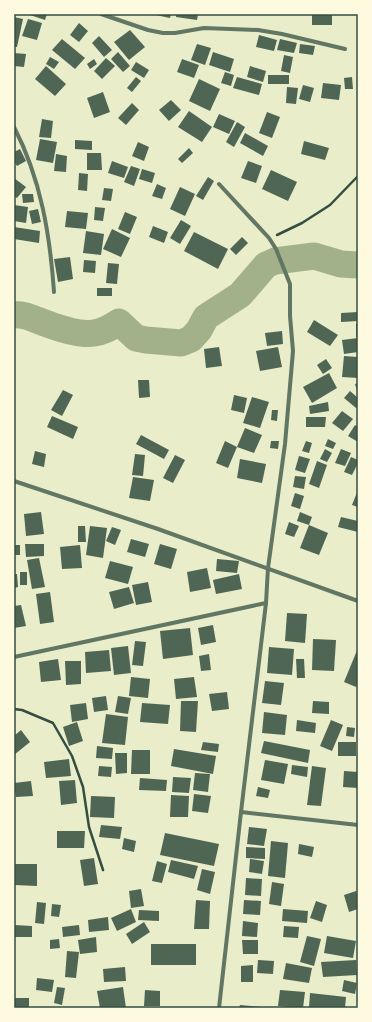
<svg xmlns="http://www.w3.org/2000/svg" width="372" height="1022" viewBox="0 0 372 1022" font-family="Inter,sans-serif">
  <rect width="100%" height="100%" fill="#e9edc9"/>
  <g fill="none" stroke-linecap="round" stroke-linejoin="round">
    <path stroke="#a3b18a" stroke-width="27" d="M14 315C23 314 29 317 37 320 52 326 79 336 94 333 104 332 111 327 119 322L136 338 146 340 181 343 191 339 199 330 206 317 240 295 266 265 275 261 314 256 341 264 358 265"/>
  </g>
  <g fill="#4f6655">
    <path d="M27 14H47L45 20Z"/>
    <path d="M151 14H171L170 18Z"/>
    <path d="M176 14H198L197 20 176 17Z"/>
    <rect x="312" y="14" width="20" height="11"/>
    <path d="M14 17 23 19 17 47H14Z"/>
    <path d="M28 19 42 23 37 40 22 36Z"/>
    <path d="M79 23 88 31 79 42 70 35Z"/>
    <path d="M130 30 145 47 129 60 114 42Z"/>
    <path d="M259 35 277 40 274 51 256 47Z"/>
    <path d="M99 36 112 50 104 57 92 43Z"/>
    <path d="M62 39 85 58 75 69 52 50Z"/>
    <path d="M280 39 297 43 294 53 277 50Z"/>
    <path d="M197 44 211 48 205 65 191 60Z"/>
    <path d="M300 44 315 46 313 55 299 53Z"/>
    <path d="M118 52 130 66 123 72 111 59Z"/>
    <path d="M213 52 234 59 230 72 209 65Z"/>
    <path d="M14 53 26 54 24 67 14 66Z"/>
    <path d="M284 55 293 57 290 73 281 71Z"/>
    <path d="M50 57 59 62 54 69 46 64Z"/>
    <path d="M106 58 115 66 102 79 94 71Z"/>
    <path d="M94 59 97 64 90 69 87 64Z"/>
    <path d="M182 59 199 65 194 78 177 72Z"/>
    <path d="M136 62 149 70 144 78 131 70Z"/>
    <path d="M46 66 66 84 55 96 35 79Z"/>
    <path d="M250 66 266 71 263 82 247 77Z"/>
    <path d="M225 72 234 75 231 86 221 83Z"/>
    <rect x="268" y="75" width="21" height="9"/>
    <path d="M136 77 141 81 132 92 127 88Z"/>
    <path d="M237 77 262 84 259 95 233 88Z"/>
    <path d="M352 77 353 89H345L344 78Z"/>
    <path d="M199 79 220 89 210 111 189 101Z"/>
    <path d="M323 83 341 85 339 100 321 98Z"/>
    <path d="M303 85 314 88 310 102 299 99Z"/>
    <path d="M287 87 298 88 296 104 286 103Z"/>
    <path d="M103 92 110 112 94 118 87 98Z"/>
    <path d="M171 100 181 110 169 121 159 110Z"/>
    <path d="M132 103 139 110 126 125 118 118Z"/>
    <path d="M189 111 212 127 202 142 178 127Z"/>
    <path d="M267 112 280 117 272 138 259 133Z"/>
    <path d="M219 114 235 121 229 134 213 127Z"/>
    <path d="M42 119 53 121 51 138 39 137Z"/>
    <path d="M237 122 245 127 234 147 226 142Z"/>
    <path d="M245 133 268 146 263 156 240 143Z"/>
    <path d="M40 139 57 142 53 163 36 160Z"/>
    <path d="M75 140 92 141V150L75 149Z"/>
    <path d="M304 141 329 148 325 160 301 154Z"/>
    <path d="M138 142 149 147 144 161 132 156Z"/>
    <path d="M189 148 193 153 182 163 178 159Z"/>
    <path d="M20 149 26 161 17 166 14 161V152Z"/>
    <path d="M87 153H101L102 170H87Z"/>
    <path d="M56 154 67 156 66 172 54 171Z"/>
    <path d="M112 161 128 167 124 178 108 173Z"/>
    <path d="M248 161 262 166 256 183 241 178Z"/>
    <path d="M131 166 140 169 134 186 124 182Z"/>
    <path d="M142 169 155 173 152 183 139 179Z"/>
    <path d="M271 170 297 182 288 201 262 189Z"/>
    <path d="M79 173 88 174 87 191 78 190Z"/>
    <path d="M208 177 214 181 203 200 196 196Z"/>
    <path d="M14 178 26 187 17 198 14 196Z"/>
    <path d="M157 184 166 188 162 199 152 196Z"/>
    <path d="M180 187 195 194 185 216 170 209Z"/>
    <path d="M104 188 113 189 111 201 102 200Z"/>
    <path d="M22 194H33L34 202 23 203Z"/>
    <path d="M14 205 28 207 26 223 14 221Z"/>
    <path d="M95 207 105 208 103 221 94 220Z"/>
    <path d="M38 209 41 222 32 224 29 211Z"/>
    <path d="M67 211 88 213 86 229 65 227Z"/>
    <path d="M125 212 137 217 130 234 118 229Z"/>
    <path d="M181 220 191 226 180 244 170 238Z"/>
    <path d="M153 226 168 232 164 243 149 237Z"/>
    <path d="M14 227 40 231 39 243 14 239Z"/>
    <path d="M112 229 130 238 121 257 103 249Z"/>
    <path d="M86 231 104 234 101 255 83 253Z"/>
    <path d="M194 232 228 249 218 269 184 251Z"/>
    <path d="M242 237 248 243 236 255 230 249Z"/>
    <path d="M70 257 73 279 58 282 54 259Z"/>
    <path d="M84 260 96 261 95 273 83 272Z"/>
    <path d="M108 263 119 264 117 284 106 283Z"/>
    <rect x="97" y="288" width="15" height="8"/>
    <path d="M358 312V321L341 322V313Z"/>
    <path d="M314 320 338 335 330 346 307 332Z"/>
    <path d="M358 323V337H356V324Z"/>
    <path d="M282 331 283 344 267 346 265 333Z"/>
    <path d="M358 338V352L344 354 342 340Z"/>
    <path d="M219 347 222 366 206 368 204 349Z"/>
    <path d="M278 347 282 367 260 371 256 351Z"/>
    <path d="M344 356 358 357V378L342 377Z"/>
    <path d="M326 359 332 368 323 374 317 365Z"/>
    <path d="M329 373 337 388 312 403 303 387Z"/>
    <path d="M138 380H149L150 397 139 398Z"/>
    <path d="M358 383V394L355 384Z"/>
    <path d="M63 390 73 395 62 416 51 410Z"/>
    <path d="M350 391 358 398V406L356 408 344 398Z"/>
    <path d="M234 395 247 398 244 413 231 410Z"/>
    <path d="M252 397 269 402 260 428 243 423Z"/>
    <path d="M328 402 329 411 310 414 309 406Z"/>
    <path d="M272 410H278L277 421 271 420Z"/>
    <path d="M342 411 353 419 343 431 332 423Z"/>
    <path d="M52 416 78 427 73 439 47 427Z"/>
    <path d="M306 417H326L325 427H306Z"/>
    <path d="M355 425 358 427V442L348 436Z"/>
    <path d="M245 428 262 435 254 453 237 447Z"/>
    <path d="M141 435 169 450 164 459 136 444Z"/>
    <path d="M328 439 336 443 333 449 325 446Z"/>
    <path d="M225 441 237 447 228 468 216 463Z"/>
    <path d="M271 441H279L278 449 270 448Z"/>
    <path d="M306 441 312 443 309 453 302 451Z"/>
    <path d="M325 449 332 453 327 462 320 459Z"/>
    <path d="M341 449 351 453 345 466 335 463Z"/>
    <path d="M35 451 46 454 44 467 32 464Z"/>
    <path d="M135 454 145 455 143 476 132 475Z"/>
    <path d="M175 455 185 460 173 483 163 478Z"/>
    <path d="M299 456 310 459 305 473 295 470Z"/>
    <path d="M351 457 358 460V463L352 475 344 472Z"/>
    <path d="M240 459 266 464 262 483 237 478Z"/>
    <path d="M317 461 327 465 319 488 309 484Z"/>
    <path d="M295 476 306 477 304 489 293 487Z"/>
    <path d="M133 477 154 480 150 501 129 498Z"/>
    <path d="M358 490V507L352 505Z"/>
    <path d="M295 493 304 496 300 509 291 506Z"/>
    <path d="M41 512 44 534 26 536 24 514Z"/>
    <path d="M300 512 312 517 309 525 297 521Z"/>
    <path d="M341 517 358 521V532L338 527Z"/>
    <path d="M289 522 299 526 294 537 285 534Z"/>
    <path d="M309 525 328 533 319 555 300 548Z"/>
    <path d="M78 526H85L86 542H78Z"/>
    <path d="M90 526 107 528 103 558 86 555Z"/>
    <path d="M112 527 121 530 115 545 106 541Z"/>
    <path d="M131 539 149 544 145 557 127 552Z"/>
    <path d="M25 544H44V556L26 557Z"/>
    <path d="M160 544 177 549 171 569 154 564Z"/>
    <rect x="14" y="545" width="6" height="10"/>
    <path d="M80 545 82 568 62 569 60 547Z"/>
    <path d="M39 558 45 587 32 589 27 560Z"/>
    <path d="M217 559 239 561 237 573 216 571Z"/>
    <path d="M110 561 133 567 128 584 105 578Z"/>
    <path d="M207 568 211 588 190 592 187 572Z"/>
    <rect x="20" y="572" width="7" height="13"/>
    <path d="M14 574H17L18 587 14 588Z"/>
    <path d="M239 574 242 589 216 594 213 580Z"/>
    <path d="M148 582 152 602 136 605 132 585Z"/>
    <path d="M129 587 134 603 114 609 109 592Z"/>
    <path d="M50 592 54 622 40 624 36 594Z"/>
    <path d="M21 605 26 626 14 628V606Z"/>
    <path d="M287 613 307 614 305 643 285 641Z"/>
    <path d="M213 625 216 642 201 645 198 628Z"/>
    <path d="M190 628 193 655 163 659 160 631Z"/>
    <path d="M313 639 336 640 334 671 312 670Z"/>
    <path d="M135 641 146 642 143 666 132 665Z"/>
    <path d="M128 646 131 673 114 675 111 648Z"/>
    <path d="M269 647 294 649 292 675 267 673Z"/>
    <path d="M358 648V681L356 687 344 682Z"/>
    <path d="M109 650 111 671 86 673 85 652Z"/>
    <path d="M209 654 211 670 201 671 199 656Z"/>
    <path d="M58 659 61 680 41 682 39 662Z"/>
    <path d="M296 659H304L305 678H297Z"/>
    <path d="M65 661H81V684L66 685Z"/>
    <path d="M131 677 150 679 148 698 129 696Z"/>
    <path d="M194 677 197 697 176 699 174 679Z"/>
    <path d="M265 681 284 683 281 705 262 703Z"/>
    <path d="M227 692 229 709 212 711 209 694Z"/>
    <path d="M106 696 108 710 94 712 92 698Z"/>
    <path d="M118 696 131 698 128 714 115 712Z"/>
    <path d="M181 701H198L196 732 180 731Z"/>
    <path d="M313 701 329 702V714L312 713Z"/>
    <path d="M86 703 88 719 72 722 70 705Z"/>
    <path d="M142 703 170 705 168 724 140 722Z"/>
    <path d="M264 712 287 715 285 735 262 733Z"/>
    <path d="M106 714 128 717 125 745 102 743Z"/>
    <path d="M297 720 316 723 315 733 296 731Z"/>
    <path d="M331 720 343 725 332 751 320 746Z"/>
    <path d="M77 722 83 741 69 746 63 727Z"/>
    <path d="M347 727 355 728 354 737 346 736Z"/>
    <path d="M21 730 30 742 14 755V736Z"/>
    <path d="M264 741 310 750 308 763 261 753Z"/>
    <path d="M203 742 219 744 218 752 201 750Z"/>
    <rect x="338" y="742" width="18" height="14"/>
    <path d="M97 746 113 748 112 759 96 758Z"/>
    <path d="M174 749 216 756 213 774 171 766Z"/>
    <path d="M132 750H150V774H131Z"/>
    <path d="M115 753H127V773L116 774Z"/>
    <path d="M69 759 71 776 46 778 44 762Z"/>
    <path d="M265 760 288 764 284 784 261 780Z"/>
    <path d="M292 765 308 767 307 777 291 774Z"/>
    <path d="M99 766 112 767 111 777 98 776Z"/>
    <path d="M312 766 326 768 321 806 307 805Z"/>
    <path d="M344 771 358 772V788L343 787Z"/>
    <path d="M195 773 210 774 208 792 193 790Z"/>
    <path d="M173 777 191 778 189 793 172 792Z"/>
    <path d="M140 778 167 780 166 791 139 790Z"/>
    <path d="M75 780 77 803 61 805 59 781Z"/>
    <path d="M31 781 33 796 16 797 14 783Z"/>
    <path d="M258 787 270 790 268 798 256 796Z"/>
    <path d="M194 794 211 796 208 813 192 811Z"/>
    <path d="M171 795 189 796 188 817H170Z"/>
    <path d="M91 796 115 797 114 818 90 817Z"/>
    <path d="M101 825 122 827 120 839 99 837Z"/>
    <path d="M249 827 267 829 264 846 247 844Z"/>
    <path d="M57 831H85L84 848H57Z"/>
    <path d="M165 833 219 844 214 866 160 855Z"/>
    <path d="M124 838 136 841 134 852 122 849Z"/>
    <path d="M271 841 288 843 285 878 268 876Z"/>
    <path d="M299 844 314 847 312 857 298 854Z"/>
    <path d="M246 847 265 848V859L246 858Z"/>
    <path d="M94 858 98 884 84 886 80 860Z"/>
    <path d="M250 859 264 861 262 874 249 872Z"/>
    <path d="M171 860 198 866 194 879 168 872Z"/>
    <path d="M157 861 167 864 162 883 152 881Z"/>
    <path d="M14 864H37V886L14 885Z"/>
    <path d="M202 869 215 872 210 894 197 890Z"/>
    <path d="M246 878 262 879 261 896 245 895Z"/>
    <path d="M272 882 284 884 281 906 269 904Z"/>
    <path d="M141 889 144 906 131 908 129 891Z"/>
    <path d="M356 891 358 897V909L349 912 344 895Z"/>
    <path d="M196 900 210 901 209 929H194Z"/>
    <path d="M244 900 261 901 260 915 243 914Z"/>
    <path d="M316 901 327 905 322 922 310 918Z"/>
    <path d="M37 902 46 903 44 924 35 923Z"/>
    <path d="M52 904 61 905 59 917 51 916Z"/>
    <path d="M131 909 136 922 117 931 111 918Z"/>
    <path d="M283 909 308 911 307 923 282 921Z"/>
    <path d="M139 910 159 911V921L138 920Z"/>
    <path d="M108 917 109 930 89 932 88 920Z"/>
    <path d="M243 921 258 923 257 937 242 936Z"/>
    <path d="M144 922 150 932 132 944 126 934Z"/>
    <path d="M14 925 32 926V937H14Z"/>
    <path d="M79 925 80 935 63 937 62 927Z"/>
    <path d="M284 926 299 927 298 938 283 937Z"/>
    <path d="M307 936 321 939 314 966 300 962Z"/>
    <path d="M327 936 356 941 353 958 324 953Z"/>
    <path d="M96 937 97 952 80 954 78 940Z"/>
    <path d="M59 939 60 948 50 949V940Z"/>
    <path d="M242 940H258V954H243Z"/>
    <rect x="151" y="944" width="45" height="21"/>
    <path d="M67 951 79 952 76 978 65 977Z"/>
    <path d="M258 960 274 961 273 974 257 973Z"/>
    <path d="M356 960 357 975 323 977 321 962Z"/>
    <path d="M286 963 312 968 309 983 283 979Z"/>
    <path d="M253 965V982H241V966Z"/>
    <path d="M125 967 126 981 104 982 103 969Z"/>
    <path d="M37 978 54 980 52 992 36 990Z"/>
    <path d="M344 980 357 983 355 994 342 991Z"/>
    <path d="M57 987 65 988 62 1005 54 1003Z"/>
    <path d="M123 987 126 1008H100L97 991Z"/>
    <path d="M145 990 160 991V1006H144Z"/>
    <path d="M280 990 305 992 303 1008 278 1006Z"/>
    <path d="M310 993 346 997 345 1008H309Z"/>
    <rect x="14" y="998" width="15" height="10"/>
    <path d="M240 1005 261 1007 260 1008H239Z"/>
  </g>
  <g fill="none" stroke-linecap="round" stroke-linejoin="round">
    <g stroke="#344e41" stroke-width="2.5">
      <path d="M277 235 302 223 330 205 358 176"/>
      <path d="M14 709 22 710 53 723 72 756 83 787 89 827 103 870"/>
    </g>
    <g stroke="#617663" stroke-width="4">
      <path d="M101 14 148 30 163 33H175L204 28 258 30 282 34 345 49"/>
      <path d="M14 127C41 179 50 235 54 292"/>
      <path d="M219 184 269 238 276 249 290 284V316L293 351 285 444 268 568 266 603 241 812 219 1008"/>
      <path d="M14 481 158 529 358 601"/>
      <path d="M14 657 266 603"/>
      <path d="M241 812 358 825"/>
    </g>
  </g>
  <rect width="372" height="1022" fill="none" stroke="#fefae0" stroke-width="30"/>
  <rect x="15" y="15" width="342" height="992" fill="none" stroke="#344e41" stroke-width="1.5"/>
</svg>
